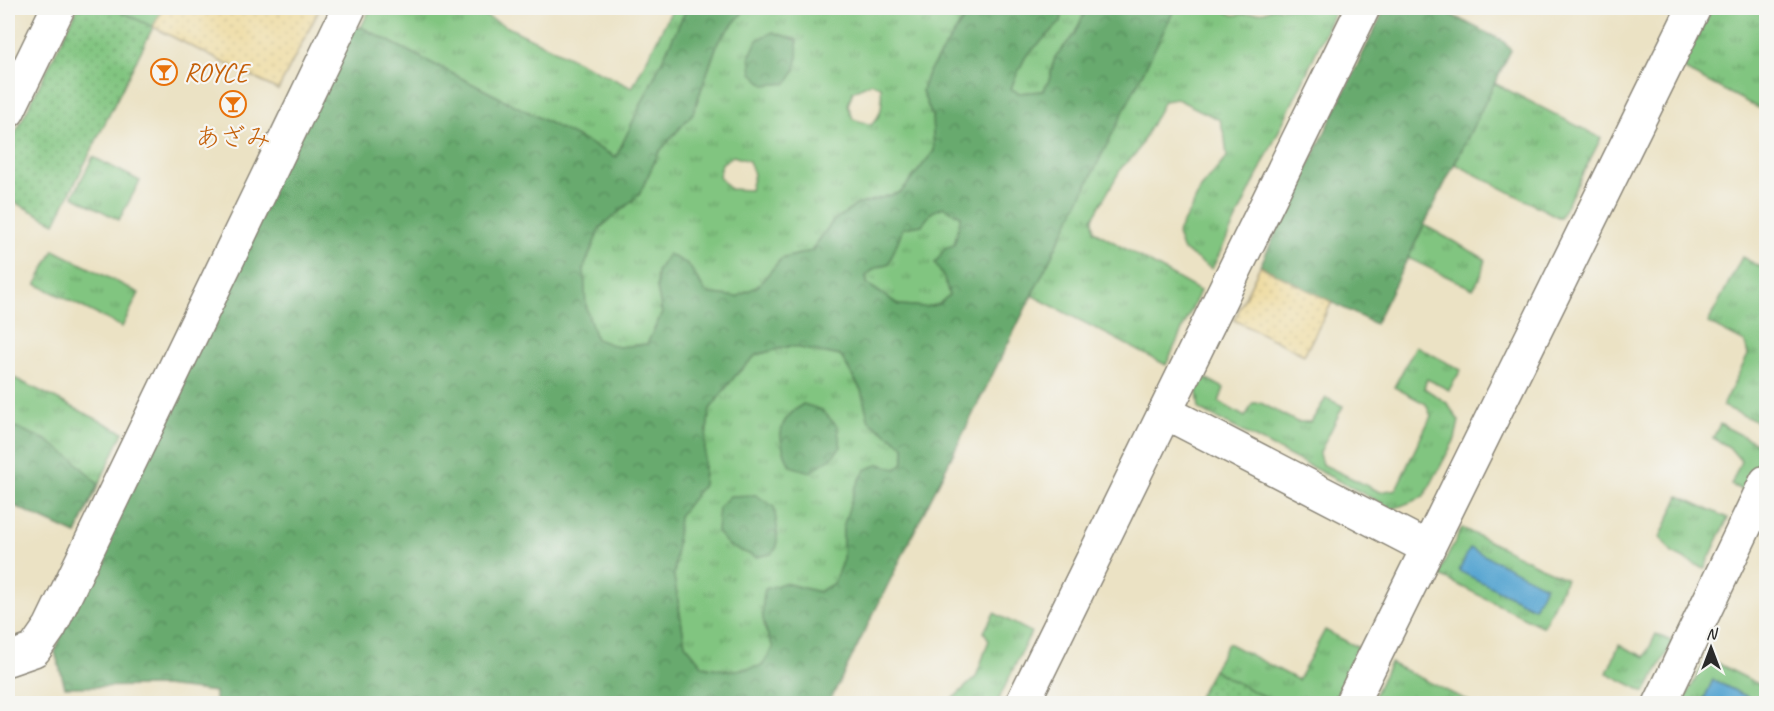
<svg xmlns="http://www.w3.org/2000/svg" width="1774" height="711" viewBox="0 0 1774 711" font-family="Caveat,'Klee One',sans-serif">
  <defs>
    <pattern id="grass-tufts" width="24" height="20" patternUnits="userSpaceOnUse" patternTransform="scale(1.5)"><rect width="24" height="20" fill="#81c580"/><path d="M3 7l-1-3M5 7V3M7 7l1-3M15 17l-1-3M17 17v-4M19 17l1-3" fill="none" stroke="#6aa069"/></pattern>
    <pattern id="forest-crowns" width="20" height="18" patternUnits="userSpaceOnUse" patternTransform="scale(1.5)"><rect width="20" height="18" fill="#68aa6e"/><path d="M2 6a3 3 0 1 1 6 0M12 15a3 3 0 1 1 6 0" fill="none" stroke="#568b5b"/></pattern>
    <pattern id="sand-dots" width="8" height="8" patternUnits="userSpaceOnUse" patternTransform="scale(1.5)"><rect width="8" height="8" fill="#eeda9e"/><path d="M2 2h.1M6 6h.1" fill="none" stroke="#cb8" stroke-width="1.8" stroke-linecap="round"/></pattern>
    <pattern id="park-dots" width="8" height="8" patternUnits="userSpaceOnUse" patternTransform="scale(1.5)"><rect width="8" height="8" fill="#81c580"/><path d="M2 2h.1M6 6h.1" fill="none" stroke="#6aa069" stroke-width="1.8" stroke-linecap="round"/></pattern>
  </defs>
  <rect width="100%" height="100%" fill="#f6f6f2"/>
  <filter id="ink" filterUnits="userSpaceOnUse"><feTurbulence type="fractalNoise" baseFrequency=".0167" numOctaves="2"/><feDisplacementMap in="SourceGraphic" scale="12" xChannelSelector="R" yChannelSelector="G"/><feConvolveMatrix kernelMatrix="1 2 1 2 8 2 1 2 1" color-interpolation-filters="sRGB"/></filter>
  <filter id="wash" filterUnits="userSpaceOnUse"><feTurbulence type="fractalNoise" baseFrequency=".008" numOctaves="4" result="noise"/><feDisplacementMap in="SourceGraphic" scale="24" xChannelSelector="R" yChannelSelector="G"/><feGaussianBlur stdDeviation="1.35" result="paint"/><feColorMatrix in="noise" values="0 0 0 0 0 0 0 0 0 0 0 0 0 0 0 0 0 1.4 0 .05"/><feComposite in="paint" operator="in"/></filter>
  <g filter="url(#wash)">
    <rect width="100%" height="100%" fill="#ebe2c4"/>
    <g fill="url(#grass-tufts)" stroke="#567856" stroke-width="1.5" fill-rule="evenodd">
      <path d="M113 8H164L153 27Z"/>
      <path d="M371 8H469L632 88 673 8H687L616 157 361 27Z"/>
      <path d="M744 8H971L928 73 922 91 932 116 934 151 901 192 857 205 833 221 811 251 781 259 758 286 737 297 706 293 688 264 657 288 662 313 647 344 618 347 596 340 586 307 583 269 600 228 639 195 659 152 693 113 718 42 743 12ZM871 83 881 87C882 104 884 113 871 125L853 119 848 105 853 91ZM733 156 749 161 754 174 750 190 730 189 719 177 721 164Z"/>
      <path d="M1063 8H1087L1074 35 1055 57 1049 81 1042 91 1019 93 1011 89 1015 78 1026 56 1061 22Z"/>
      <path d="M1175 8H1218L1233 15 1264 12 1273 8H1336L1302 83 1212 269 1182 249 1177 234 1193 205 1201 188 1227 157 1225 138 1220 120 1177 99 1164 101 1136 154 1122 167 1093 218 1094 231 1200 291 1166 365 1031 295Z"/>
      <path d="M1712 8H1766V112L1681 68Z"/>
      <path d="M1494 83 1601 138 1560 218 1455 164Z"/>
      <path d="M93 157 140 181 119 220 73 196Z"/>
      <path d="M943 207 961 216 954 246 935 263 945 280 949 295 939 304 926 307 899 305 867 284 866 276 874 269 889 263 903 228 921 225 932 212Z"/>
      <path d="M1424 225 1485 259 1481 276 1473 289 1408 258Z"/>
      <path d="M54 250 139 293 122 327 36 284Z"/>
      <path d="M1742 257 1766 270V426L1723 406 1748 355 1745 342 1708 323Z"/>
      <path d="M790 346 841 356 861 390 869 421 904 446V462L896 469 879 464 843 527V559L834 583 819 592 784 583 764 627 773 647 763 666 729 671 703 666 685 644 674 577 679 515 703 485 705 444 710 409 735 376 756 355Z"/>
      <path d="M1416 346 1461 370 1449 390 1427 379 1424 388 1447 403 1459 421 1455 439 1424 497 1393 509 1199 409 1196 383 1198 374 1224 388 1219 402 1245 417 1253 403H1261L1297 422H1311L1326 398 1343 406 1319 454 1322 464 1380 492 1396 489 1431 416 1426 404 1394 387Z"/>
      <path d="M8 375 123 432 76 534 8 503Z"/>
      <path d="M1720 424 1766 448 1744 491 1731 485 1741 461 1729 447 1713 438Z"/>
      <path d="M1679 496 1728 518 1704 569 1672 553 1660 537Z"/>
      <path d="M1462 528 1566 579 1543 627 1438 575ZM1459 570 1545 586 1534 608Z"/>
      <path d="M994 613 1031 632 997 703H948L976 677 989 640 984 632Z"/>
      <path d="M1325 630 1361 649 1332 703H1275L1213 670 1228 643 1298 680Z"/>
      <path d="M1656 634 1673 642 1645 692 1607 673 1619 645 1645 657Z"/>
      <path d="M1707 658 1766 688V703H1760L1713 680 1702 703 1682 704Z"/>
      <path d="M1390 663 1472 703 1370 704Z"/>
    </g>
    <g fill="url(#forest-crowns)" stroke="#4a6a4c" stroke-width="1.5" fill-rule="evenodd">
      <path d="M687 8H744L743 12 718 42 693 113 659 152 639 195 600 228 584 268 586 307 596 339 618 347 647 344 662 313 657 288V271L668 254 688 264 706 293 737 297 758 286 781 259 811 251 833 221 857 205 901 192 934 151 932 116 922 91 928 73 971 8H1063L1061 22 1026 56 1015 78 1011 89 1019 93 1043 91 1049 80 1055 57 1074 35 1087 8H1175L829 703H215V692L164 686 65 687 55 652 86 571 349 27H361L616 157ZM943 207 961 216 954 245 945 248 935 263 945 280 949 295 939 304 926 307 899 305 867 284 866 276 874 269 889 263 903 228 922 225 932 212ZM790 346 841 356 861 390 869 421 904 446V462L896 469 879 464 865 470 855 488 843 527V559L834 583 819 592 784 583 765 589C760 615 762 623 773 647L762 666 729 671 703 666 685 644 674 577 679 516 703 485 705 444 710 409 735 376 756 355Z"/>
      <path d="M1385 8H1438L1503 41 1511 50 1375 324 1260 266Z"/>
      <path d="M773 32 797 40C798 57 798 70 787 83L765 85 752 73 750 56 757 40Z"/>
      <path d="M803 404 822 410 837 426 841 447 832 457 810 472 790 466C777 438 775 422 803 404Z"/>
      <path d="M8 424 46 440 73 459 98 484 76 534 8 503Z"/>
      <path d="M756 495 774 507 777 526V547L771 554 756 557 729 546 717 532 719 507 730 496Z"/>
    </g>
    <g fill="url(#sand-dots)" stroke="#8c8264" stroke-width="1.5">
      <path d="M163 8H320L278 90 153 27Z"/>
      <path d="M1260 266 1332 302 1304 355 1234 320Z"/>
    </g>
    <g fill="url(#park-dots)" stroke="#567856" stroke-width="1.5">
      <path d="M78 8H113L153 27 55 223 8 199V148Z"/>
      <path d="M1213 670 1275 703H1195Z"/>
    </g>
    <g fill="#57a5d1" stroke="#41687e" stroke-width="1.5">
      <path d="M1470 548 1545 586 1534 608 1459 571Z"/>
      <path d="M1713 680 1760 703H1702Z"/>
    </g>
  </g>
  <g filter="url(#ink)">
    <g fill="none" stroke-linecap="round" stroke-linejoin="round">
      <defs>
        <g id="minor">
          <path d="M8 111 58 8"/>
          <path d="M1165 412 1428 548"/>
          <path d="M8 659 34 650 50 627 349 8"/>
          <path d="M1022 704 1363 8"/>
          <path d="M1351 704 1694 8"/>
          <path d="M1660 704 1766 482"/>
        </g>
      </defs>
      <use href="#minor" stroke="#8b8678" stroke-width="36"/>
      <use href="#minor" stroke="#fff" stroke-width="33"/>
    </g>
  </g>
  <defs>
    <symbol id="bar-ring" viewBox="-11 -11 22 22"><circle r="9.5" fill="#f6f6f2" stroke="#e8710a" stroke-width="1.5"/><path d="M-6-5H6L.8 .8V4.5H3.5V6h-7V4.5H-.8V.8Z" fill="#e8710a"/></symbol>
  </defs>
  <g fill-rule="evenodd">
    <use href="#bar-ring" x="149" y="57" width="30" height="30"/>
    <use href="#bar-ring" x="218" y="89" width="30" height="30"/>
  </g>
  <g text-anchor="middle" stroke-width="4.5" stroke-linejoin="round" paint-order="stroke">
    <g font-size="26" fill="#c56008" stroke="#f6f6f2" text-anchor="start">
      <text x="184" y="81">ROYCE</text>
      <text x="233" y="146" text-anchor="middle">あざみ</text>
    </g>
  </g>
  <rect width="1774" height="711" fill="none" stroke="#f6f6f2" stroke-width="30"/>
  <g transform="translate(1711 648)" stroke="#f6f6f2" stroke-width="4.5" paint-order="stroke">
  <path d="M0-4.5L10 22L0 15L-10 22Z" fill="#2b2b2b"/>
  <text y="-9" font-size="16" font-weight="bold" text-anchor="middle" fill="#2b2b2b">N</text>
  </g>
</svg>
